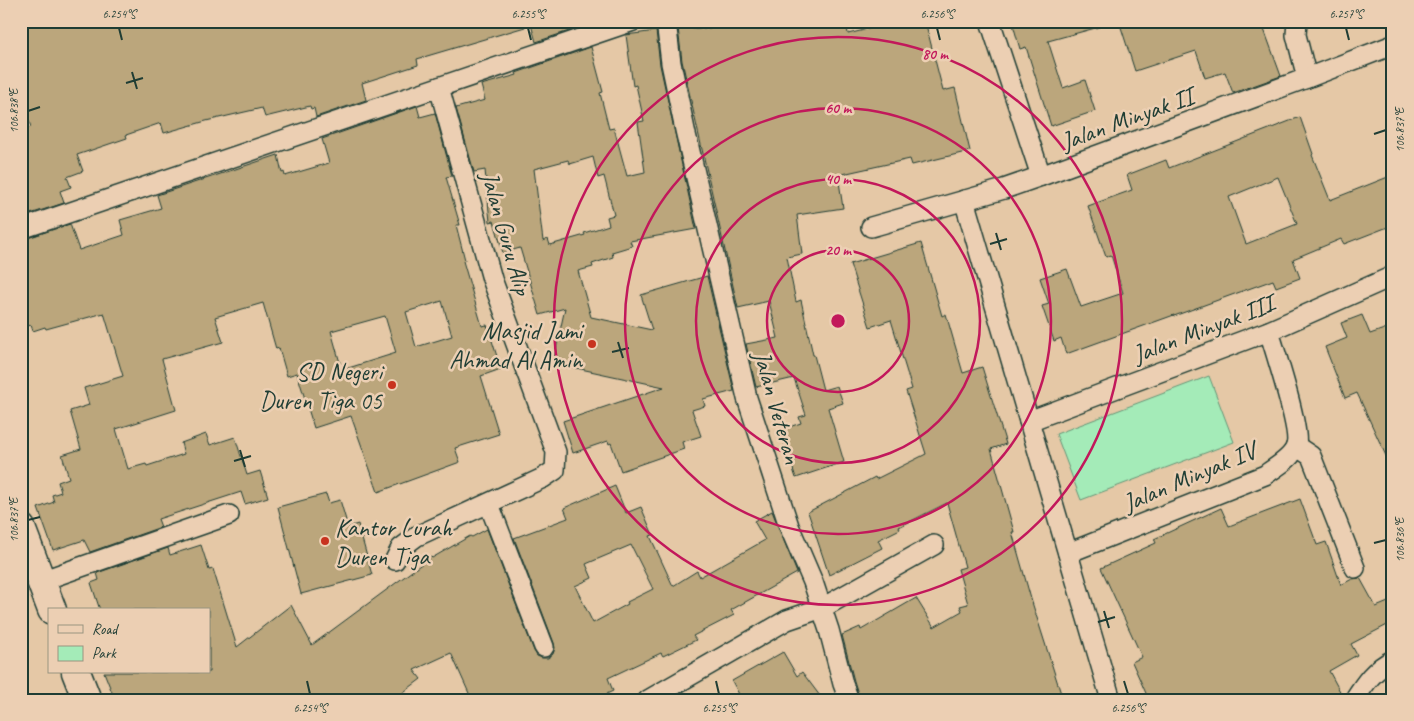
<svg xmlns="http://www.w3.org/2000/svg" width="1414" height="721" viewBox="0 0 1414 721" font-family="Caveat,sans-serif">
  <rect width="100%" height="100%" fill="#e5c8a6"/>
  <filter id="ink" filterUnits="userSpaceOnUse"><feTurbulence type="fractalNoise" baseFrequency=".02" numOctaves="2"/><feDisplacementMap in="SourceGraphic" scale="10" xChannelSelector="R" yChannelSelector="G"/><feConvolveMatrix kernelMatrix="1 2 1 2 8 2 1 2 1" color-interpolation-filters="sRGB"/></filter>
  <g filter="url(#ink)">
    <path fill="#a4ebb8" stroke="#629476" d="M1209 376 1234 442 1081 500 1056 434Z"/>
    <g fill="#bba67c" stroke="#1f3d34" fill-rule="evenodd">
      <path d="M21 21H183L186 27 204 21H524L525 27 417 59 418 65 362 83 366 100 316 117 314 108 311 109 310 106 265 117 262 108 206 121 164 133 161 123 126 135 127 138 77 155 83 171 67 177 71 187 60 191 64 203 21 217V131L31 127 21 98Z"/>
      <path d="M530 21H580L581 27 536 42Z"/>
      <path d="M709 21H846L848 34 888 24 887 21H925L943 91 955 88 970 151 912 165 910 159 838 175 843 208 797 215 802 254 787 257 796 302 801 300 813 355H814L823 390 837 386 843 403 828 408 844 462 796 478 780 430 801 423 799 417 806 415 794 378 756 387 746 344 778 338 769 301 738 308 682 61 678 28H710Z"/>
      <path d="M1012 21H1098L1099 27 1048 41 1063 88 1085 80 1095 111 1051 126 1026 47 1020 49Z"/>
      <path d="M1119 21H1261L1281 76 1233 93 1225 72 1205 78 1196 51 1135 71Z"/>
      <path d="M656 31 660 65 696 229 630 241 632 246 612 252 613 257 592 264 593 267 578 271 591 317 652 330 641 295 707 276 734 391 703 399 705 406 692 410 701 436 682 442 684 449 621 471 611 443 609 444 608 441 573 453 563 421 664 387 553 363 565 308 540 315 520 248 503 253 494 221 490 222 485 170 474 172 456 108 485 100 481 85 517 75 516 73 591 47 603 92 600 93 609 129 614 128 627 176 645 172 638 122 644 121 636 85 633 86 626 35ZM593 157 598 178 604 176 614 215 607 217 609 225 584 233 585 235 550 245 548 239 543 241 534 169 568 160 570 164Z"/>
      <path d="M417 106 420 117 435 113 452 176 446 177 460 225H456L465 260 463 261 482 326 487 325 501 369 481 376 499 434 455 448 460 462 378 492 351 416 314 428 297 373 287 376 279 348 276 349 263 303 215 317 223 342 162 359 176 410 116 429 128 469 146 464 147 466 184 454 181 443 206 434 210 445 235 437 247 475 260 471 268 497 245 504 241 492 158 519 161 527 90 552 84 540 53 550 38 508 54 502 52 495 61 492 58 482 69 478 62 455 81 449 70 411 89 405 84 388 123 376 104 313 46 329 45 327 33 331 31 325 21 328V240L70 224 79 250 124 235 120 220 161 208 157 195 278 155 282 173 284 172 285 176 329 163 322 139ZM442 301 452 336 416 347 406 312ZM385 316 396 353 342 370 331 331Z"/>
      <path d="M1300 117 1313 154 1312 155 1330 200 1393 175V225L1344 244 1341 239 1293 259 1300 278 1276 287 1273 280 1174 316V315L1066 354 1061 338 1054 341 1042 306 1049 304 1040 278 1067 269 1081 307 1123 293 1111 255 1106 257 1088 206 1132 190 1127 175 1166 160 1169 168ZM1278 177 1297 224 1246 244 1229 197Z"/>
      <path d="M921 243 942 316 946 314 963 373 982 367 1006 444 991 449 1014 532H1012L1031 599 1063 700H860L854 681 842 635 860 627 861 630 916 598 934 627 962 611 960 606 968 604 958 569 965 567 947 503 899 527 900 529 878 540 882 548 829 575 808 512 875 477 876 479 926 454 906 391 912 389 891 320 870 327 850 264Z"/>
      <path d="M1362 315 1370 334 1387 328 1393 342V471L1357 393 1345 398 1325 347 1347 338 1341 323Z"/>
      <path d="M615 486 626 513 641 507 653 535 650 536 673 586 697 571 700 577 765 540 754 521 772 511 797 573 731 610 734 615 693 636 696 640 663 656 661 653 608 678 613 691 594 700H472L451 653 414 670 421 679 393 700H115L104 672H209V610H100L91 583 99 580 97 573 168 548 170 555 201 545 209 570 213 569 237 647 291 605 312 645 431 557 432 558 470 536 472 537 487 529 534 651 537 656 542 658H548L553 654 555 648 554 643 514 538 568 518 564 508ZM631 545 653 589 627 602 628 604 593 623 575 586 592 578 586 564Z"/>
      <path d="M326 494 329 503 340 500 348 527 358 524 372 575 301 594 278 507Z"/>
      <path d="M1300 499 1317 545 1326 542 1341 585 1352 579 1360 578 1376 607 1393 600V622L1351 644 1357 655 1329 671 1343 697V700H1149L1132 662 1142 657 1101 568 1156 543 1154 539 1221 508 1229 526Z"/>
      <path d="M783 652 797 676 802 672 823 700H742L732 681Z"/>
    </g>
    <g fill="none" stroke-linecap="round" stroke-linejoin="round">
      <defs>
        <g id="street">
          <path d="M666 21 671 63 685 130 747 398 789 526 813 582 829 630 843 684 849 700"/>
          <path d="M990 21 1041 176"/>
          <path d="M1297 21 1296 35 1307 78"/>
          <path d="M964 200 1111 700"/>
          <path d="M871 227 1004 189 1041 176 1307 78 1393 45"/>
          <path d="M21 229 633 21"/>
          <path d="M1029 421 1269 331 1393 276"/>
          <path d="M1296 446 1311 456 1355 568"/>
          <path d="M489 504 544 647"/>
          <path d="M1068 553 1265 475C1275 467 1292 459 1296 446 1301 431 1275 351 1269 331"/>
          <path d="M395 560 401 548 417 536 543 478 555 470 556 452 492 279 439 87"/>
          <path d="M41 581 229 515"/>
          <path d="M648 700 787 620 822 608 934 545"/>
          <path d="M1354 700C1365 683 1374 669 1393 660"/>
        </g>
        <g id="secondary">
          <path d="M21 528 52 610"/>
          <path d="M76 672 87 700"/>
        </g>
      </defs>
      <use href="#street" stroke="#1f3d34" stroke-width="22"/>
      <use href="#secondary" stroke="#1f3d34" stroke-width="31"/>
      <use href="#street" stroke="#eccfb3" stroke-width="19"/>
      <use href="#secondary" stroke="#eccfb3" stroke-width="28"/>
    </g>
  </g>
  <path fill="none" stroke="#1f3d34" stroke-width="2" d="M119 28 122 40M528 28 531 40M937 28 940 40M1346 28 1349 40M132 72 137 89M126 83 143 78M28 111 40 107M1374 134 1386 130M996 233 1001 250M990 244 1007 239M618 342 623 358M612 352 629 348M240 450 245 467M234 461 251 456M28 520 40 517M1374 543 1386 540M1104 611 1109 628M1098 622 1115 617M307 681 310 694M716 681 719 694M1124 681 1128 694"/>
  <g fill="none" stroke="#c2185b" stroke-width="2.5">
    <circle cx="838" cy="321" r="71"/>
    <circle cx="838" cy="321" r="142"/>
    <circle cx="838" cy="321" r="213"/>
    <circle cx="838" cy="321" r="284"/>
  </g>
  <g fill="#c8321e" stroke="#eccfb3" stroke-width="2">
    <circle cx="592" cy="344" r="5"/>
    <circle cx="392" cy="385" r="5"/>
    <circle cx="325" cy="541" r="5"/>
  </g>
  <g text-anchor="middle" stroke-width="5" stroke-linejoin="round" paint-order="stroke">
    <g font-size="25" fill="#1f3d34" stroke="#eccfb3">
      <text transform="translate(1127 118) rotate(-20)" y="9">Jalan Minyak II</text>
      <text transform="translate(507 233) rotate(74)" y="9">Jalan Guru Alip</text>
      <text transform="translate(1203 328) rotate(-21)" y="9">Jalan Minyak III</text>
      <text transform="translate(778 407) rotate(74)" y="9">Jalan Veteran</text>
      <text transform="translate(1189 476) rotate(-23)" y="9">Jalan Minyak IV</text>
    </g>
    <g font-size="25" fill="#1f3d34" stroke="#eccfb3" text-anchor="end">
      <text x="582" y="339">Masjid Jami<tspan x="582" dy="29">Ahmad Al Amin</tspan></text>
      <text x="382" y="380">SD Negeri<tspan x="382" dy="29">Duren Tiga 05</tspan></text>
      <text x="335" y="536" text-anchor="start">Kantor Lurah<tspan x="335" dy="29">Duren Tiga</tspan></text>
    </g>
  </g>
  <circle cx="838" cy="321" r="8" fill="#c2185b" stroke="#eccfb3" stroke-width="2.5"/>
  <g font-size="15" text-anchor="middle" font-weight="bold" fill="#c2185b" stroke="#eccfb3" stroke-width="5" stroke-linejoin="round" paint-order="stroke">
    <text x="935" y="59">80 m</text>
    <text x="838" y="113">60 m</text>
    <text x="838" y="184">40 m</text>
    <text x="838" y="255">20 m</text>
  </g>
  <rect width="1414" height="721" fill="none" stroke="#eccfb3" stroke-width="55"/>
  <rect x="48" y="608" width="162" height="65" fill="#eccfb3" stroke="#9a9580"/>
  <rect x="58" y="625" width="25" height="8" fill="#eccfb3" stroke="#9a9580"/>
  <text x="92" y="634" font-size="15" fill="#1f3d34">Road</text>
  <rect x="58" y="646" width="25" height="15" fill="#a4ebb8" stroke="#9a9580"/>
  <text x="92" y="658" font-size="15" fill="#1f3d34">Park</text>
  <rect x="28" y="28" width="1358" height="666" fill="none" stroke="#1f3d34" stroke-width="2"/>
  <g font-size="12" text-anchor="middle" fill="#1f3d34">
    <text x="119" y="18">6.254°S</text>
    <text x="528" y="18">6.255°S</text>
    <text x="937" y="18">6.256°S</text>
    <text x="1346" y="18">6.257°S</text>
    <text transform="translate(14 111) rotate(-90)" y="4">106.838°E</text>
    <text transform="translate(1400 130) rotate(-90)" y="4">106.837°E</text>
    <text transform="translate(14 520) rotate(-90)" y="4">106.837°E</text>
    <text transform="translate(1400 540) rotate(-90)" y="4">106.836°E</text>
    <text x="310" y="712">6.254°S</text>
    <text x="719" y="712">6.255°S</text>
    <text x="1128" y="712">6.256°S</text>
  </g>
</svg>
